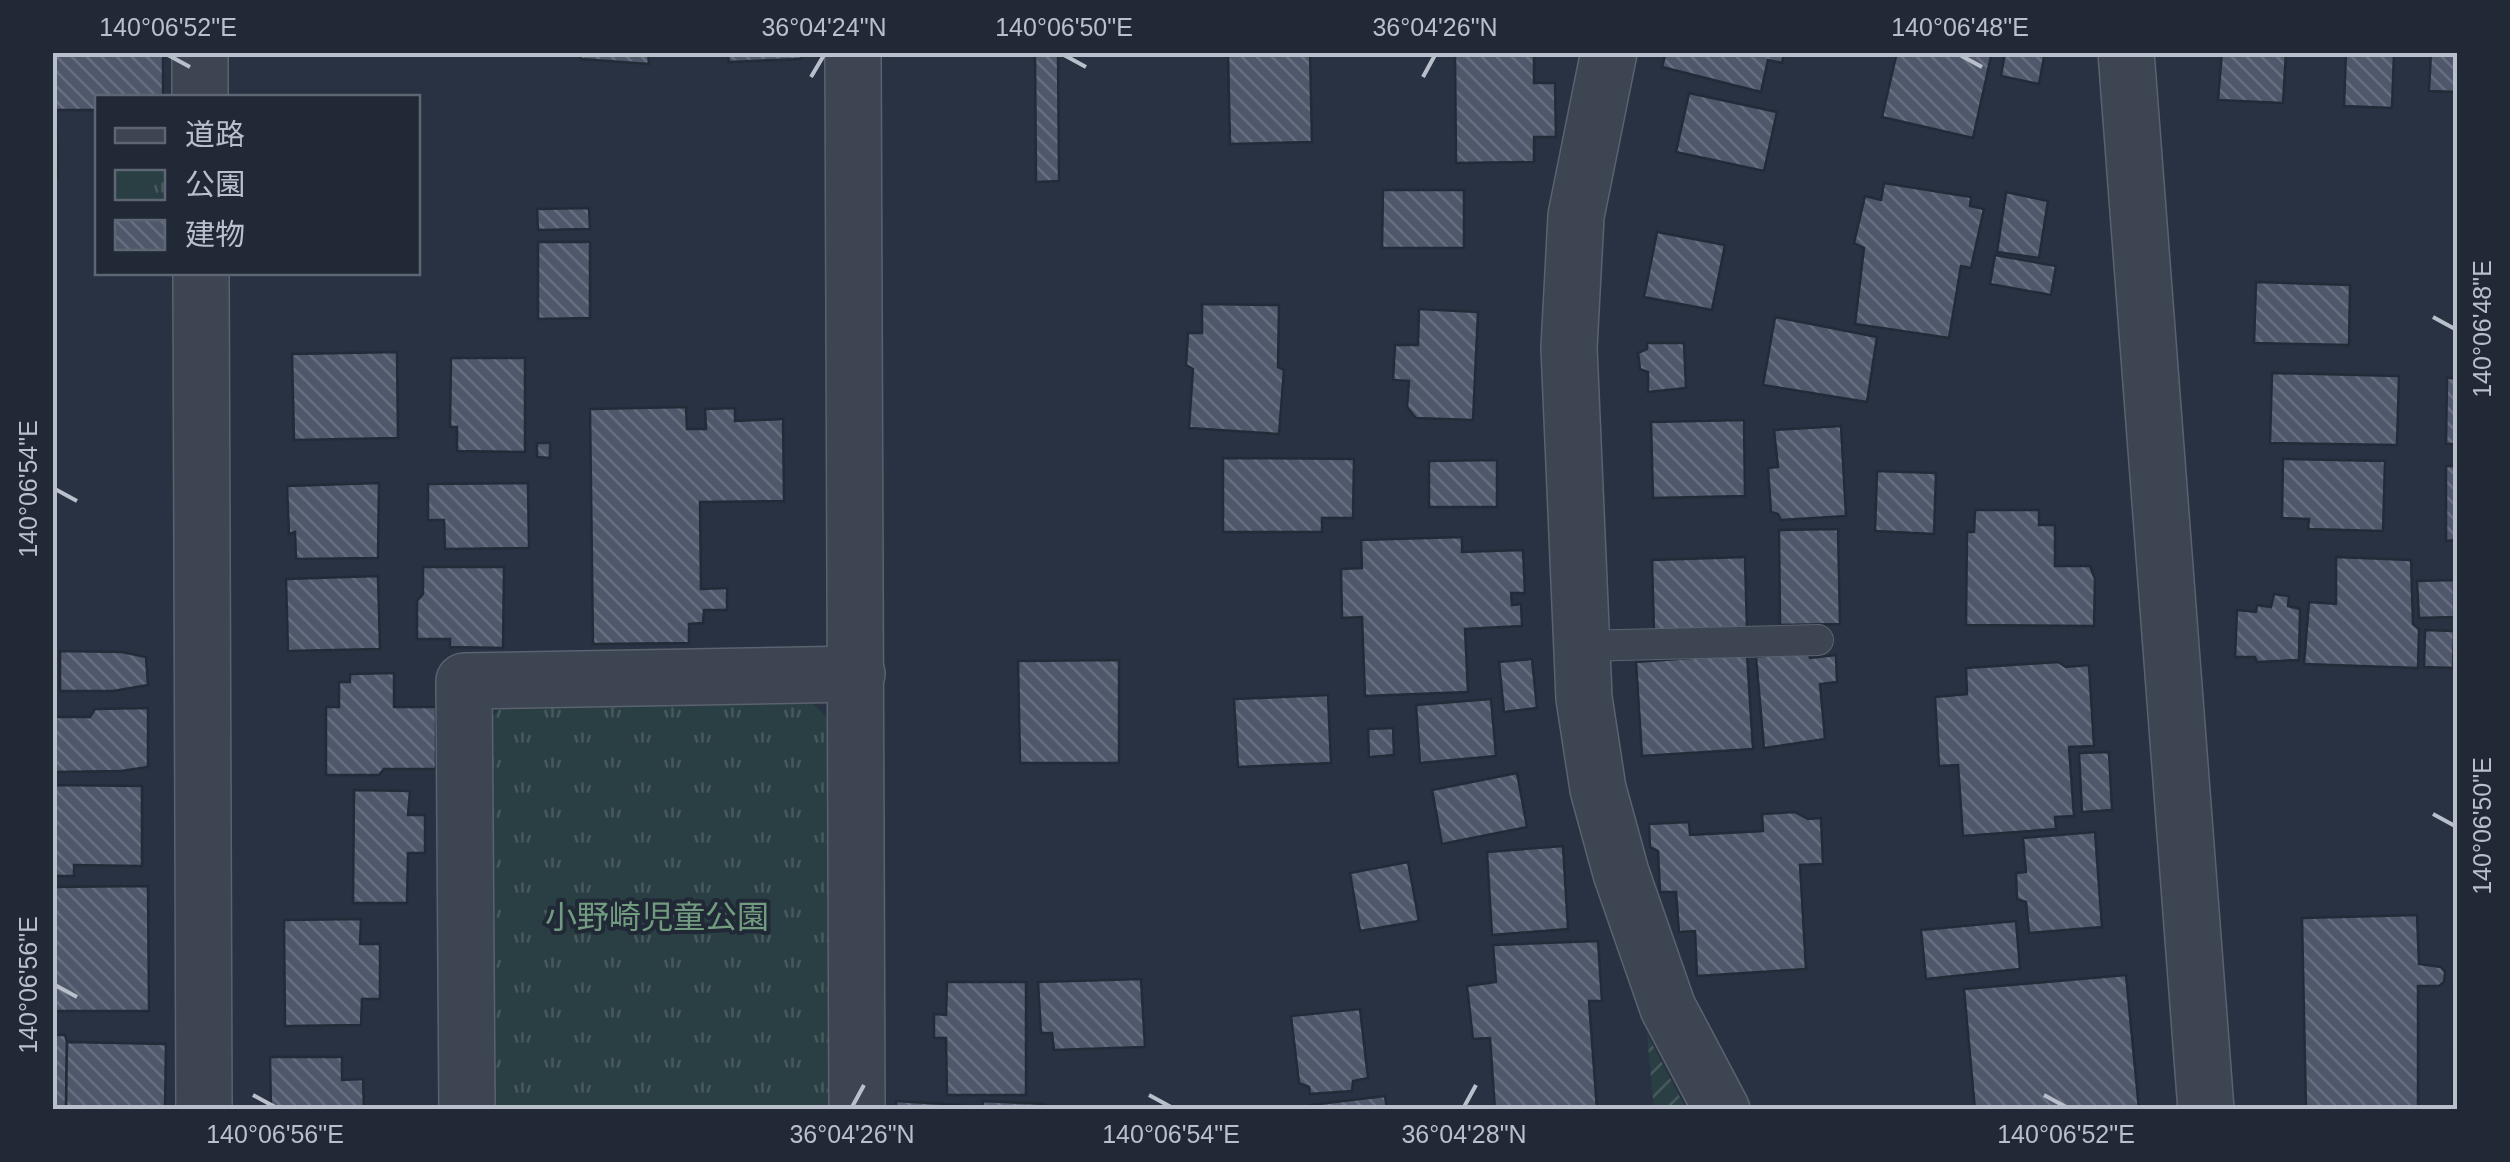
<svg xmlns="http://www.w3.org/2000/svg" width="2510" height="1162" viewBox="0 0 2510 1162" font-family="Arial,'Noto Sans JP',sans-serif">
  <defs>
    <pattern id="park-tufts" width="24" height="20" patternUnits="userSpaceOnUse" patternTransform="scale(2.5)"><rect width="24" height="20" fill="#2a3f43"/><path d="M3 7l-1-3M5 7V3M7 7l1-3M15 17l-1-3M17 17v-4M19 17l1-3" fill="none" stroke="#47595d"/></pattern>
    <pattern id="garden-furrows" width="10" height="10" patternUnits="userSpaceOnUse" patternTransform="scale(2.5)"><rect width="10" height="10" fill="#2a3f43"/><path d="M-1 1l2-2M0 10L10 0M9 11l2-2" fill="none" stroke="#47595d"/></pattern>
    <pattern id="building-back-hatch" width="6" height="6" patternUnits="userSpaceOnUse" patternTransform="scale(2.5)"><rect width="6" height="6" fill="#4f586b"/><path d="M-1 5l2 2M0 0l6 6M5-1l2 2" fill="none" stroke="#666e7f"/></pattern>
  </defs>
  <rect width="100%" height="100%" fill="#283242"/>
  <path fill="url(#park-tufts)" d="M801 693 827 717 830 1109H488L484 725 508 701Z"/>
  <path fill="url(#garden-furrows)" d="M1647 1034 1686 1109H1654Z"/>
  <g fill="url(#building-back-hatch)" stroke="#232b39" stroke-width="2.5">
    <path d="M52 52H163V98H98V110H52Z"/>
    <path d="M581 52H648L649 64 581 59Z"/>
    <path d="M727 52H801V59L729 62Z"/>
    <path d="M1035 52H1058L1059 181 1036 182Z"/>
    <path d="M1228 52H1310L1312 142 1230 144Z"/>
    <path d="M1666 52H1784L1782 63 1768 60 1761 92 1662 67Z"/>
    <path d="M1897 52H1992L1973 138 1882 117Z"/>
    <path d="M2005 52H2045L2039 84 2001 76Z"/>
    <path d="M2222 52H2286L2283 103 2218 100Z"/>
    <path d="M2346 52H2394L2392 108 2344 106Z"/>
    <path d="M2431 52H2458V92L2429 91Z"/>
    <path d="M1455 55H1534V83H1555L1556 137H1534V162L1456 163Z"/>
    <path d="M1689 93 1777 112 1764 171 1676 152Z"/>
    <path d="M52 110H56L58 178 52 177Z"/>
    <path d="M1884 183 1971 197 1970 206 1984 209 1971 268 1961 266 1949 338 1855 324 1864 248 1854 243 1865 196 1881 200Z"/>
    <path d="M1383 190H1464V248H1382Z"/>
    <path d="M2006 192 2048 201 2039 258 1997 252Z"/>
    <path d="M589 208 590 229 538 230 537 209Z"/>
    <path d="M1657 232 1725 245 1712 310 1644 297Z"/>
    <path d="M538 242H590V318L538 319Z"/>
    <path d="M1995 255 2056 266 2051 295 1990 284Z"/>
    <path d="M2256 282 2350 285 2349 345 2254 343Z"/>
    <path d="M1202 304 1279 305 1278 367 1284 370 1279 434 1189 428 1193 369 1186 365 1188 333H1202Z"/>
    <path d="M1419 309 1478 312 1473 420 1416 418 1407 407 1409 381 1393 380 1395 345H1418Z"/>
    <path d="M1775 317 1877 337 1867 402 1763 385Z"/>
    <path d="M1647 343H1684L1686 388 1648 392V372L1640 369 1638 353 1647 349Z"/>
    <path d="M397 352 398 438 294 440 292 354Z"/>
    <path d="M451 358H525V452L457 451V427H450Z"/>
    <path d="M2272 373 2399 376 2397 445 2270 443Z"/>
    <path d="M2447 378H2458V444H2446Z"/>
    <path d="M686 407 687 429H706L705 409 735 408V421L783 419 784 501 700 502 701 589 727 588V610H704L703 623 689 624V643L593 644 590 409Z"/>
    <path d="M1744 420 1745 496 1653 498 1651 422Z"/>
    <path d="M1841 426 1846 516 1781 520 1778 514 1771 512 1768 468 1778 467 1774 430Z"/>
    <path d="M537 443H550V458L537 457Z"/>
    <path d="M1223 458 1354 459 1353 518H1322V532H1223Z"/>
    <path d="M2283 459 2385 461 2383 531 2308 529 2309 519 2282 518Z"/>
    <path d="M1497 460V507H1429V461Z"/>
    <path d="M2446 466H2458V540L2446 541Z"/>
    <path d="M1877 471 1936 473 1934 534 1875 531Z"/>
    <path d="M379 483 378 558 296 559 295 532 289 534 287 486Z"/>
    <path d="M528 483 529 548 445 549 444 520H428V484Z"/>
    <path d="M1975 510H2039V525H2055V566H2090L2095 579 2094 626 1966 625 1967 532H1974Z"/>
    <path d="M1838 529 1840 624 1780 625 1779 530Z"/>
    <path d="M1462 537V552L1523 550 1525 593H1511L1512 605 1521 604 1522 626 1465 629 1468 692 1365 696 1362 617 1342 618 1341 569 1362 568 1361 540Z"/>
    <path d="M1745 557 1747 630 1654 633 1652 560Z"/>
    <path d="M2336 557 2411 560 2413 624 2419 629 2418 668 2304 664 2309 602 2336 604Z"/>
    <path d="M423 567H504L503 648 450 647V639H417V601L423 594Z"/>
    <path d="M378 576 380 649 288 651 286 579Z"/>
    <path d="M2454 580V617L2419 618 2417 581Z"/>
    <path d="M2274 594 2289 596 2288 606 2300 609 2299 660 2257 662 2255 657H2235L2237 610 2256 612 2257 605 2271 607Z"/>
    <path d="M2425 630 2454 631 2453 668 2424 667Z"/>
    <path d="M60 651 122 652 146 657 148 685 113 691H60Z"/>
    <path d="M1808 651 1810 658 1836 655 1837 682 1820 684 1825 739 1764 748 1756 657Z"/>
    <path d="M1747 654 1753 749 1642 756 1636 662Z"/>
    <path d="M1532 659 1537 708 1504 712 1499 662Z"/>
    <path d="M1119 660V763H1020L1018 661Z"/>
    <path d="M2058 662 2066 667 2089 665 2094 746 2069 747 2074 816 2055 817 2056 829 1963 836 1958 765 1939 766 1935 697 1967 694 1966 668Z"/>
    <path d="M394 673V707H436V769H384L379 775H326V707H339V682H350V674Z"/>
    <path d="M1328 695 1331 763 1238 767 1234 699Z"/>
    <path d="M1491 699 1496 756 1420 763 1416 705Z"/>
    <path d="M148 708V767L121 771 52 772V717H90L95 709Z"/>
    <path d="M1393 728 1394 755 1369 757 1368 729Z"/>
    <path d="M2109 752 2112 810 2082 812 2079 753Z"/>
    <path d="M1517 773 1527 827 1442 844 1432 790Z"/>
    <path d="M52 785 142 786V866L74 865V876H52Z"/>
    <path d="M354 790 410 791 408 815H425V853H408L407 903H353Z"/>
    <path d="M1795 812 1808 819 1821 818 1823 864 1800 865 1806 969 1697 976 1695 931 1679 932 1676 892H1660L1658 851 1650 847 1649 824 1689 822 1690 835 1763 831 1762 814Z"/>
    <path d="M2095 832 2102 927 2029 933 2026 902 2017 899 2016 873 2026 872 2023 838Z"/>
    <path d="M1563 846 1568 929 1492 935 1487 852Z"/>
    <path d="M1408 862 1419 921 1360 931 1350 873Z"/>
    <path d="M148 886 149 1011H52V887Z"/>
    <path d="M2417 915 2419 964 2441 967 2445 972 2444 982 2439 986H2418V1110H2306L2302 918Z"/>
    <path d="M361 919 360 944H380V999H362L361 1025 285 1026 284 920Z"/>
    <path d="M2016 921 2020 969 1926 979 1921 930Z"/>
    <path d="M1598 941 1602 1001H1589L1597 1110H1495L1490 1038 1473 1039 1467 986 1496 982 1493 945Z"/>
    <path d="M2126 975 2139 1110H1975L1964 989Z"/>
    <path d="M1141 979 1145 1047 1054 1050 1052 1033H1041L1038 982Z"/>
    <path d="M947 982H1026V1095H947L946 1038H934V1014L946 1015Z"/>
    <path d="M2454 985H2458V1110H2453Z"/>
    <path d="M1360 1009 1368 1078 1353 1081 1352 1091 1310 1094 1309 1087 1299 1083 1291 1016Z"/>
    <path d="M52 1035H65L67 1042 66 1110H52Z"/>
    <path d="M67 1042 166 1044 165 1110H66Z"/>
    <path d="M270 1057H342V1080L363 1079 364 1110H271Z"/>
    <path d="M1385 1096 1387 1110H1311L1310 1105Z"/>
    <path d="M896 1101 961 1105V1110H896Z"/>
    <path d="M983 1101 1044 1104V1110H983Z"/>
  </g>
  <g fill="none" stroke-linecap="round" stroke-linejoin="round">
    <defs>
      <path id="service" d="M1582 646 1818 640"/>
      <g id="minor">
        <path d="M200 52V98"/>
        <path d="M853 52 857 1110"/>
        <path d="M1609 52 1576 216 1569 348 1584 698 1598 789 1621 873 1668 1008 1722 1110"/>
        <path d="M201 272 204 1110"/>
        <path d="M467 1110 464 681 857 674"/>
      </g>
      <path id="tertiary" d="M2126 52 2206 1110"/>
    </defs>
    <use href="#service" stroke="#5b626f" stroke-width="32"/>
    <use href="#minor" stroke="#5b626f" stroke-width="58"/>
    <use href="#tertiary" stroke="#5b626f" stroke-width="58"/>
    <use href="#service" stroke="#3d4452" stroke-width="30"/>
    <use href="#minor" stroke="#3d4452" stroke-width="55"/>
    <use href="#tertiary" stroke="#3d4452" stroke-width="55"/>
  </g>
  <path fill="none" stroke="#babfcc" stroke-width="4" d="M168 55 190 67M1064 55 1086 67M1960 55 1982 67M811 77 824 55M1423 77 1435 55M2433 317 2455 329M55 489 77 501M2433 814 2455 826M55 985 77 997M253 1095 275 1107M1149 1095 1171 1107M2044 1095 2066 1107M852 1107 864 1085M1464 1107 1476 1085"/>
  <g text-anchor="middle" stroke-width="8" stroke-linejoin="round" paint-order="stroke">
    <g font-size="32" fill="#729c7f" stroke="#212937">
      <text x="657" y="928">小野崎児童公園</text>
    </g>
  </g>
  <rect width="2510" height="1162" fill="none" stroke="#212937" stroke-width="110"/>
  <rect x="95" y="95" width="325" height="180" fill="#212937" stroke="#5e6573" stroke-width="2.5"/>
  <rect x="115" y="128" width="50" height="15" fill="#3d4452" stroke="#5e6573" stroke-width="2.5"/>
  <text x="185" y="145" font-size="30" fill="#babfcc">道路</text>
  <rect x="115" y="170" width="50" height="30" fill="url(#park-tufts)" stroke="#5e6573" stroke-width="2.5"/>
  <text x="185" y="195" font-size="30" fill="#babfcc">公園</text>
  <rect x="115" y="220" width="50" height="30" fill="url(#building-back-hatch)" stroke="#5e6573" stroke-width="2.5"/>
  <text x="185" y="245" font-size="30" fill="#babfcc">建物</text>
  <rect x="55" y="55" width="2400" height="1052" fill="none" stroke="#babfcc" stroke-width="4"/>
  <g font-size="25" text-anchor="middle" fill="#babfcc">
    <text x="168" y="36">140°06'52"E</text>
    <text x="824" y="36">36°04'24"N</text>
    <text x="1064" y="36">140°06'50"E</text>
    <text x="1435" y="36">36°04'26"N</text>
    <text x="1960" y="36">140°06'48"E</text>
    <text transform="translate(2482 329) rotate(-90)" y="9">140°06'48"E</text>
    <text transform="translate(28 489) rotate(-90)" y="9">140°06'54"E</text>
    <text transform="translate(2482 826) rotate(-90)" y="9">140°06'50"E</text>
    <text transform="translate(28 985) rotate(-90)" y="9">140°06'56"E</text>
    <text x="275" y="1143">140°06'56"E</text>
    <text x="852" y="1143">36°04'26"N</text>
    <text x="1171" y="1143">140°06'54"E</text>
    <text x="1464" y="1143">36°04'28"N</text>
    <text x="2066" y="1143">140°06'52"E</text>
  </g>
</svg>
